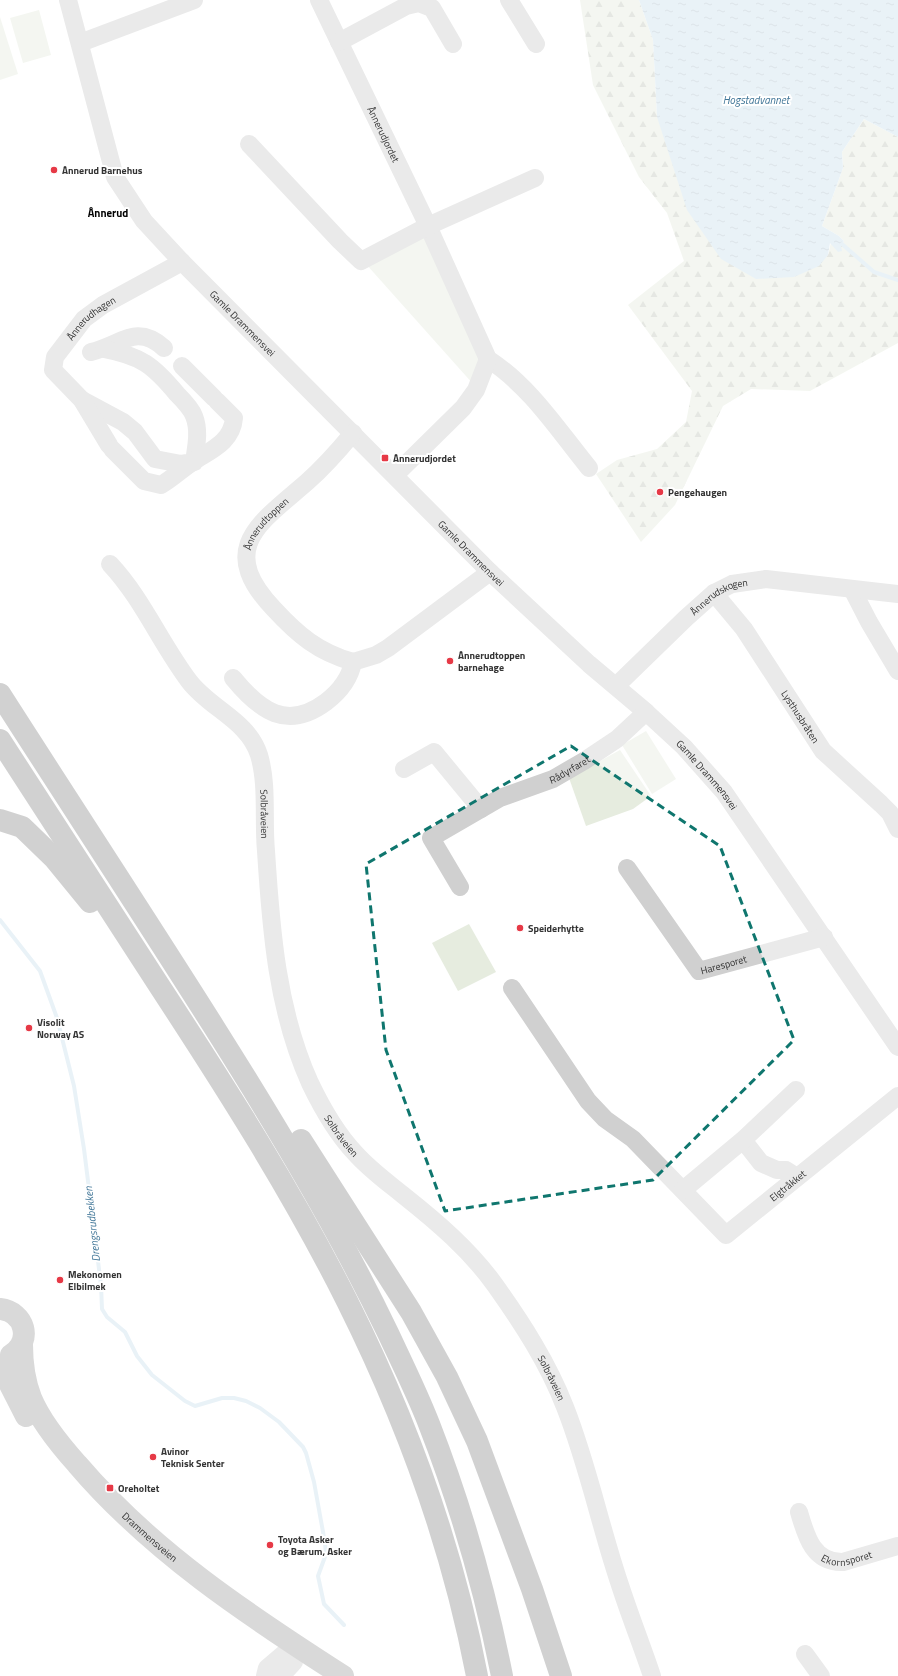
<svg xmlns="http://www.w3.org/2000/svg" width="898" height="1676" viewBox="0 0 898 1676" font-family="'Titillium Web',sans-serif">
  <defs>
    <pattern id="forest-firs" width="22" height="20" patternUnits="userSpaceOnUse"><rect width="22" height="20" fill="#e6ecdf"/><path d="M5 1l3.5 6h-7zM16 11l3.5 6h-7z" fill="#c6cbc0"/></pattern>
    <pattern id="water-ripples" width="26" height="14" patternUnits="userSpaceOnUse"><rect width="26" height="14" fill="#cfe2ee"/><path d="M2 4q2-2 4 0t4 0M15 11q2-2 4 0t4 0" fill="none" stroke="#b2c2cd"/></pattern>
  </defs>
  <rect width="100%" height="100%" fill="#fff"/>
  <path fill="url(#forest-firs)" d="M580 0H639L653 40 657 117 828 255 831 242 841 246 844 241 839 236 822 226 843 168 842 152 864 119 898 137V343L810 391 751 389 723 406 675 505 641 542 596 474 617 460 657 449 686 422 692 391 628 305 684 261 667 213 639 177 593 85Z"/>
  <g fill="#e6ecdf">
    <path d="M39 10 51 55 23 63 10 18Z"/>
    <path d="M0 17 18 74 0 80Z"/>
    <path d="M432 230 492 356 474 385 366 264Z"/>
    <path d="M646 731 676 779 652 794 622 745Z"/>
    <path d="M620 750 651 796 633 809 586 826 569 778Z"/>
    <path d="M469 924 496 972 458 991 432 943Z"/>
  </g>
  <path fill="url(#water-ripples)" d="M639 0H898V137L864 119 842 152 843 168 822 226 839 236 844 241 841 246 842 251 838 252 830 243 828 255 819 266 794 277 756 279 721 259 687 210 657 117 653 40Z"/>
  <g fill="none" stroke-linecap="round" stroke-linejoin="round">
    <g stroke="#cfe2ee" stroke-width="4">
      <path d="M842 244 874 272 898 280"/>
      <path d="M0 920 40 971 57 1018 74 1086 84 1149 101 1285 102 1309 107 1317 125 1332 137 1356 152 1375 185 1401 195 1406 222 1398H234L246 1401 260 1408 279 1422 303 1447 306 1453 314 1482 325 1543 326 1554 318 1576 324 1604 344 1625"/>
    </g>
    <g stroke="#d0d0d0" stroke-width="18">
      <path id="s1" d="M68 0 115 177 144 221 182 262 490 572 589 664 646 712 684 747 724 792 898 1047"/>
      <path id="s2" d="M319 0 428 226 488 359C530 386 558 430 589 468"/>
      <path d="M509 0 536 44"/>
      <path d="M339 42 406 6 419 3 432 8 453 44"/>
      <path d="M80 43 194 0"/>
      <path d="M249 144 340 241 361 261 428 226 535 178"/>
      <path d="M91 352C121 345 136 323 164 348"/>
      <path d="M182 366 214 398"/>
      <path d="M82 400 123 422 135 432 155 459 181 464 194 462C196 447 200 431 194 416 191 408 183 400 177 394 153 365 141 356 104 349"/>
      <path id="s3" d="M109 445 82 400 53 370 55 357 84 319 103 305 182 262"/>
      <path d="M112 449 144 481 161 485C173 478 182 469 194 461 211 450 232 442 234 418L217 401"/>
      <path d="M395 475 463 408 476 390 488 359"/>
      <path id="s4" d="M110 564C142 598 161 644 189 681 210 709 248 720 259 755 268 785 263 820 266 851 271 930 277 1010 310 1083 322 1108 336 1133 355 1153 369 1169 387 1182 403 1195 437 1222 470 1250 495 1285 522 1323 548 1363 565 1407 588 1465 600 1526 620 1585 630 1616 642 1646 652 1676"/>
      <path d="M852 589 869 622 898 671"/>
      <path id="s5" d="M714 593 744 629 823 751 881 804 890 813 898 829"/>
      <path id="s6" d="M353 662C318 652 298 635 274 609 216 548 260 523 307 482 324 467 339 450 353 433"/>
      <path d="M233 678C260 711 287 731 326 702 339 692 350 678 353 662L376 655 388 648 490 572"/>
      <path id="s7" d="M616 686 686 618 714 593 732 584 766 579 898 594"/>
      <path d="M404 769 434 752 481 809"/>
      <path id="s8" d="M627 868 699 971 824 937"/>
      <path id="s9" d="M460 887 431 838 500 798 553 779 584 761 617 739 646 712"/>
      <path id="s10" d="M512 988 588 1101 605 1119 633 1139 726 1235 898 1096"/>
      <path d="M743 1140 761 1163 777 1170H786L797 1177"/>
      <path d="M683 1190 743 1140 796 1090"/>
      <path id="s11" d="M799 1512C806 1536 813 1563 843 1562L898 1546"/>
      <path d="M805 1654 821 1676"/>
      <path d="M265 1676 267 1668 294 1645"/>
      <path d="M281 1676 294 1662V1645"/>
    </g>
    <g stroke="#ababab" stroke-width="22">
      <path d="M0 1309C25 1312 33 1341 11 1355"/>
      <path id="s12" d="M22 1345C22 1363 24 1380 31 1398 41 1422 60 1445 77 1464 151 1551 248 1615 343 1676"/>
      <path d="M0 1365 26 1416"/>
    </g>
    <g stroke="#9a9a9a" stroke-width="22">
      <path d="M0 694C71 805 144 916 214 1027 277 1127 337 1227 388 1333 402 1363 417 1393 429 1424 461 1506 485 1590 502 1676"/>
      <path d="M0 740C54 824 109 907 162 990 228 1091 293 1193 347 1301 406 1419 452 1545 477 1676"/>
      <path d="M0 820 22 827 54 858 90 902"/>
      <path d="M301 1140 411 1312 447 1377 477 1441 532 1589 561 1676"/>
    </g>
  </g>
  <path d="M0 0H898V1676H0ZM571 746 720 846 794 1040 653 1180 445 1211 386 1050 366 864Z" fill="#fff" fill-opacity=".55" fill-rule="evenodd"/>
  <path fill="none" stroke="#0f766e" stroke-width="3" stroke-dasharray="8 5" stroke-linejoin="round" d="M571 746 720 846 794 1040 653 1180 445 1211 386 1050 366 864Z"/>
  <g fill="#e63946" stroke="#fff" stroke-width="1.5">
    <circle cx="54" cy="170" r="4"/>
    <rect x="381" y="454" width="8" height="8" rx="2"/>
    <circle cx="660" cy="492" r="4"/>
    <circle cx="450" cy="661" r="4"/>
    <circle cx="520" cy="928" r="4"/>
    <circle cx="29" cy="1028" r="4"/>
    <circle cx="60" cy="1280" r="4"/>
    <circle cx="153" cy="1457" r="4"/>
    <rect x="106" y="1484" width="8" height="8" rx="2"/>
    <circle cx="270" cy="1545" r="4"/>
  </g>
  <g text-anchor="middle" stroke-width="4" stroke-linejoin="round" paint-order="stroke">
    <g font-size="10" fill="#333" stroke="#fff">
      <text dy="4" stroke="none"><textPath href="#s2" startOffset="149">Ånnerudjordet</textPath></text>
      <text dy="4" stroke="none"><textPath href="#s3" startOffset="161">Ånnerudhagen</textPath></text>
      <text dy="4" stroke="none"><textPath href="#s1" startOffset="378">Gamle Drammensvei</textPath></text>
      <text dy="4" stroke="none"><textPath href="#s6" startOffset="197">Ånnerudtoppen</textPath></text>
      <text dy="4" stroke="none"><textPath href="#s1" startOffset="702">Gamle Drammensvei</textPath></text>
      <text dy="4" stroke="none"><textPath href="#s7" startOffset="138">Ånnerudskogen</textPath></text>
      <text dy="4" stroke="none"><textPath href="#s5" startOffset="151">Lysthusbråten</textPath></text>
      <text dy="4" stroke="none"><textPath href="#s9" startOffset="212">Rådyrfaret</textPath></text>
      <text dy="4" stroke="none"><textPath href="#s1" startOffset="1026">Gamle Drammensvei</textPath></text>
      <text dy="4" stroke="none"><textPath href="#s4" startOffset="304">Solbråveien</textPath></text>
      <text dy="4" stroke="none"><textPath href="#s8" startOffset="151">Haresporet</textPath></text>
      <text dy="4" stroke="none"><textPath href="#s4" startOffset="640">Solbråveien</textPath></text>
      <text dy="4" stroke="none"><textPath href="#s10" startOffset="408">Elgtråkket</textPath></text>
      <text dy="4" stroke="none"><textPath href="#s4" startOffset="964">Solbråveien</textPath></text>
      <text dy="4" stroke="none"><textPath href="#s12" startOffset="238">Drammensveien</textPath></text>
      <text dy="4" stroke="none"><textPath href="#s11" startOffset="77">Ekornsporet</textPath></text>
    </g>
    <g font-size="10" font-weight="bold" fill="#333" stroke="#fff" text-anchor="start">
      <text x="62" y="174">Ånnerud Barnehus</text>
      <text x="393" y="462">Ånnerudjordet</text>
      <text x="668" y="496">Pengehaugen</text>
      <text x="458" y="659">Ånnerudtoppen<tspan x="458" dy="12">barnehage</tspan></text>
      <text x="528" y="932">Speiderhytte</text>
      <text x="37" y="1026">Visolit<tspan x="37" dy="12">Norway AS</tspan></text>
      <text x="68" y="1278">Mekonomen<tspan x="68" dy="12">Elbilmek</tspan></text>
      <text x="161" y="1455">Avinor<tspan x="161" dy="12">Teknisk Senter</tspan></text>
      <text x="118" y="1492">Oreholtet</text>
      <text x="278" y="1543">Toyota Asker<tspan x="278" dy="12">og Bærum, Asker</tspan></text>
    </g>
    <g font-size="11" font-style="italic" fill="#3f7597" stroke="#fff">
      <text x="756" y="104">Hogstadvannet</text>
      <text transform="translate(92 1224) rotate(-96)" y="4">Drengsrudbekken</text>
    </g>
    <g font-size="11" font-weight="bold" fill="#000" stroke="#fff">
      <text x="108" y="217">Ånnerud</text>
    </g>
  </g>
</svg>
